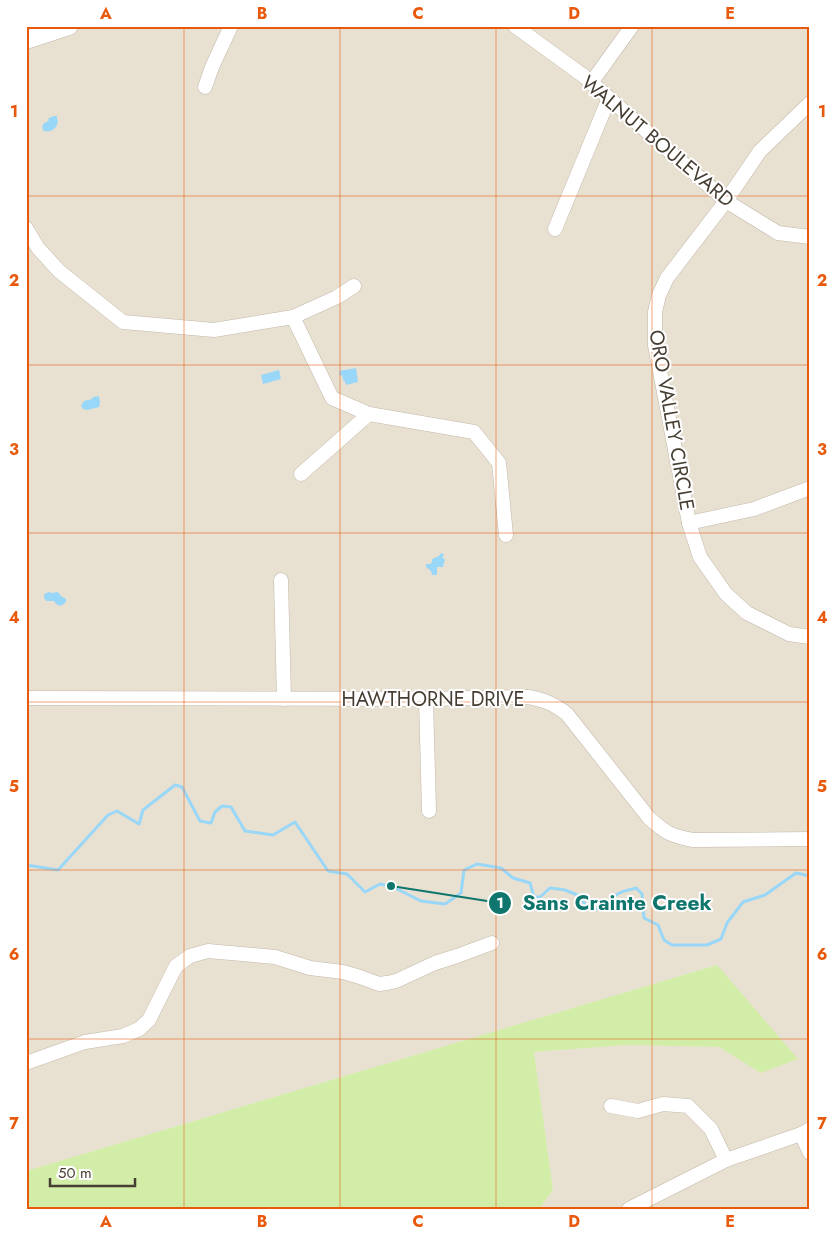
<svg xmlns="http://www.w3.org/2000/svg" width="836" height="1235" viewBox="0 0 836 1235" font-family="Jost,sans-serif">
  <rect width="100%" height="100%" fill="#f4eee4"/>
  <path fill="#e8e0d1" d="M26 26H810V1209H539L553 1190 534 1052 626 1045 719 1047 761 1073 717 965 26 1171Z"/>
  <path fill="#d2eda8" d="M717 965 798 1059 761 1073 719 1047 626 1045 534 1052 553 1190 539 1209H26V1171Z"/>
  <g fill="#99d7f8">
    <path d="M54 116H57V119L58 121C57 128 51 133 44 131L42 128 43 124 48 121 49 118Z"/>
    <path d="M356 368 358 382 346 385 344 380H343L342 375 340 376 339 371Z"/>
    <path d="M279 370 281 379 263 384 261 375Z"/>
    <path d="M99 396 100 403 99 407 87 410 83 409 81 406 84 401 92 399 93 397Z"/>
    <path d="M442 553 444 555 442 558 445 559 443 567H437V575H432L431 571 426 567V564H430L432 562V559L439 556 440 554Z"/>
    <path d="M49 592 52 593 58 592 61 596 66 599V602L61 606 56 604 54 601H46L44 598V595L46 593Z"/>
  </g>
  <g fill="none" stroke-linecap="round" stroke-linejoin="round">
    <path stroke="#99d7f8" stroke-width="3" d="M26 865 58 870 108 815 117 811 139 824 143 810 175 785 182 787 200 821 211 823 215 812 222 806 231 807 245 831 273 835 295 822 328 871 347 874 365 892 380 884 391 886 421 901 445 904 461 893 464 870 477 864 501 868 513 878 530 883 534 897H540L550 888 565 890 580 896 587 908C606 911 604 904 616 895 621 891 630 890 636 888L642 894 644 918 658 925 664 940 672 945H707L721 939 727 923 743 902 765 895 796 873 810 876"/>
    <defs>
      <g id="minor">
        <path d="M515 26 585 77 726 201 778 233 810 237"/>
        <path d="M591 83 632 26"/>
        <path d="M205 87 212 67 231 26"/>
        <path d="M810 103 760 151 726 201 667 278 659 295 655 312V345L689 523 700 557 726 594 747 613 789 634 810 637"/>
        <path d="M26 228 38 248 59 271 123 322 214 330 293 317 337 297 354 286"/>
        <path d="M555 229 609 98"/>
        <path d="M293 317 332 398 369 414 301 474"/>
        <path d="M369 414 474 432 499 463 506 535"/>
        <path d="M689 523 754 509 810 488"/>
        <path d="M281 580 284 699"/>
        <path d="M26 698 426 699 528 697C545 700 554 704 567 714L649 818C666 833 671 836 693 840L810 839"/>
        <path d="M426 699 429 811"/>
        <path d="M26 1063 85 1042 123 1036 139 1029 149 1020 176 966 190 956 208 951 275 957 310 968 343 972 360 977 379 984 387 983 396 981 435 963 457 956 492 943"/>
        <path d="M611 1106 638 1111 663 1104 688 1106 711 1129 726 1160"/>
        <path d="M801 1134 810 1153"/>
        <path d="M629 1209 726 1160 801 1134 810 1129"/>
      </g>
      <path id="tertiary" d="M26 40 69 26"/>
    </defs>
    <use href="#minor" stroke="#c3b8a9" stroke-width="15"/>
    <use href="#tertiary" stroke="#c3b8a9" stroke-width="19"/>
    <use href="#minor" stroke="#fff" stroke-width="14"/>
    <use href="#tertiary" stroke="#fff" stroke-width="18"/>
  </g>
  <path fill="none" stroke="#e8590c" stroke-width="1" stroke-opacity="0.55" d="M184 26V1209M340 26V1209M496 26V1209M652 26V1209M26 196H810M26 365H810M26 533H810M26 702H810M26 870H810M26 1039H810"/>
  <g text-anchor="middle" stroke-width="4" stroke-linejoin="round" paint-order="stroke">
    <g font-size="20" fill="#473e33" stroke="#fff">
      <text transform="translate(658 141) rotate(40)" y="7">WALNUT BOULEVARD</text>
      <text transform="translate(672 420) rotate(80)" y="7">ORO VALLEY CIRCLE</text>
      <text x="433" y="706">HAWTHORNE DRIVE</text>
    </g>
  </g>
  <path fill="none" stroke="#0f766e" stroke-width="2" d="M391 886L500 903"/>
  <g fill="#0f766e" stroke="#fff" stroke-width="2">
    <circle cx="391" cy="886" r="5"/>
    <circle cx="500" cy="903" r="12"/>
  </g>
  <g font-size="15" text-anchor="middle" font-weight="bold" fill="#fff">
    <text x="500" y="908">1</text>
  </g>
  <g font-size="21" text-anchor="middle" font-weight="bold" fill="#0f766e" stroke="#fff" stroke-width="4" stroke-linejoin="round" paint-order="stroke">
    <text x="617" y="910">Sans Crainte Creek</text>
  </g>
  <rect width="836" height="1235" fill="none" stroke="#ffffff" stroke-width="55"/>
  <path d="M50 1178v8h85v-8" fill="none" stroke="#473e33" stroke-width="2.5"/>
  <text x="58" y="1178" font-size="15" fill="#473e33" stroke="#ffffff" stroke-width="4" paint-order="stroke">50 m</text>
  <rect x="28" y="28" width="780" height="1180" fill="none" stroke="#e8590c" stroke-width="2"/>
  <g font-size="16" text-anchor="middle" font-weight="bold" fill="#e8590c">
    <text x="106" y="19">A</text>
    <text x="262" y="19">B</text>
    <text x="418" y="19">C</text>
    <text x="574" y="19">D</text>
    <text x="730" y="19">E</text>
    <text x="14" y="117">1</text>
    <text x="822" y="117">1</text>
    <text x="14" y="286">2</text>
    <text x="822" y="286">2</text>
    <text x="14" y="455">3</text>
    <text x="822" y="455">3</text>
    <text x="14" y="623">4</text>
    <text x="822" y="623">4</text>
    <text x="14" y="792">5</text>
    <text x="822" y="792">5</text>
    <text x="14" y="960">6</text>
    <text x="822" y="960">6</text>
    <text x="14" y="1129">7</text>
    <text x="822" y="1129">7</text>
    <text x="106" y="1227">A</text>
    <text x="262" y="1227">B</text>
    <text x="418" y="1227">C</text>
    <text x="574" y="1227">D</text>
    <text x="730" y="1227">E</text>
  </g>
</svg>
